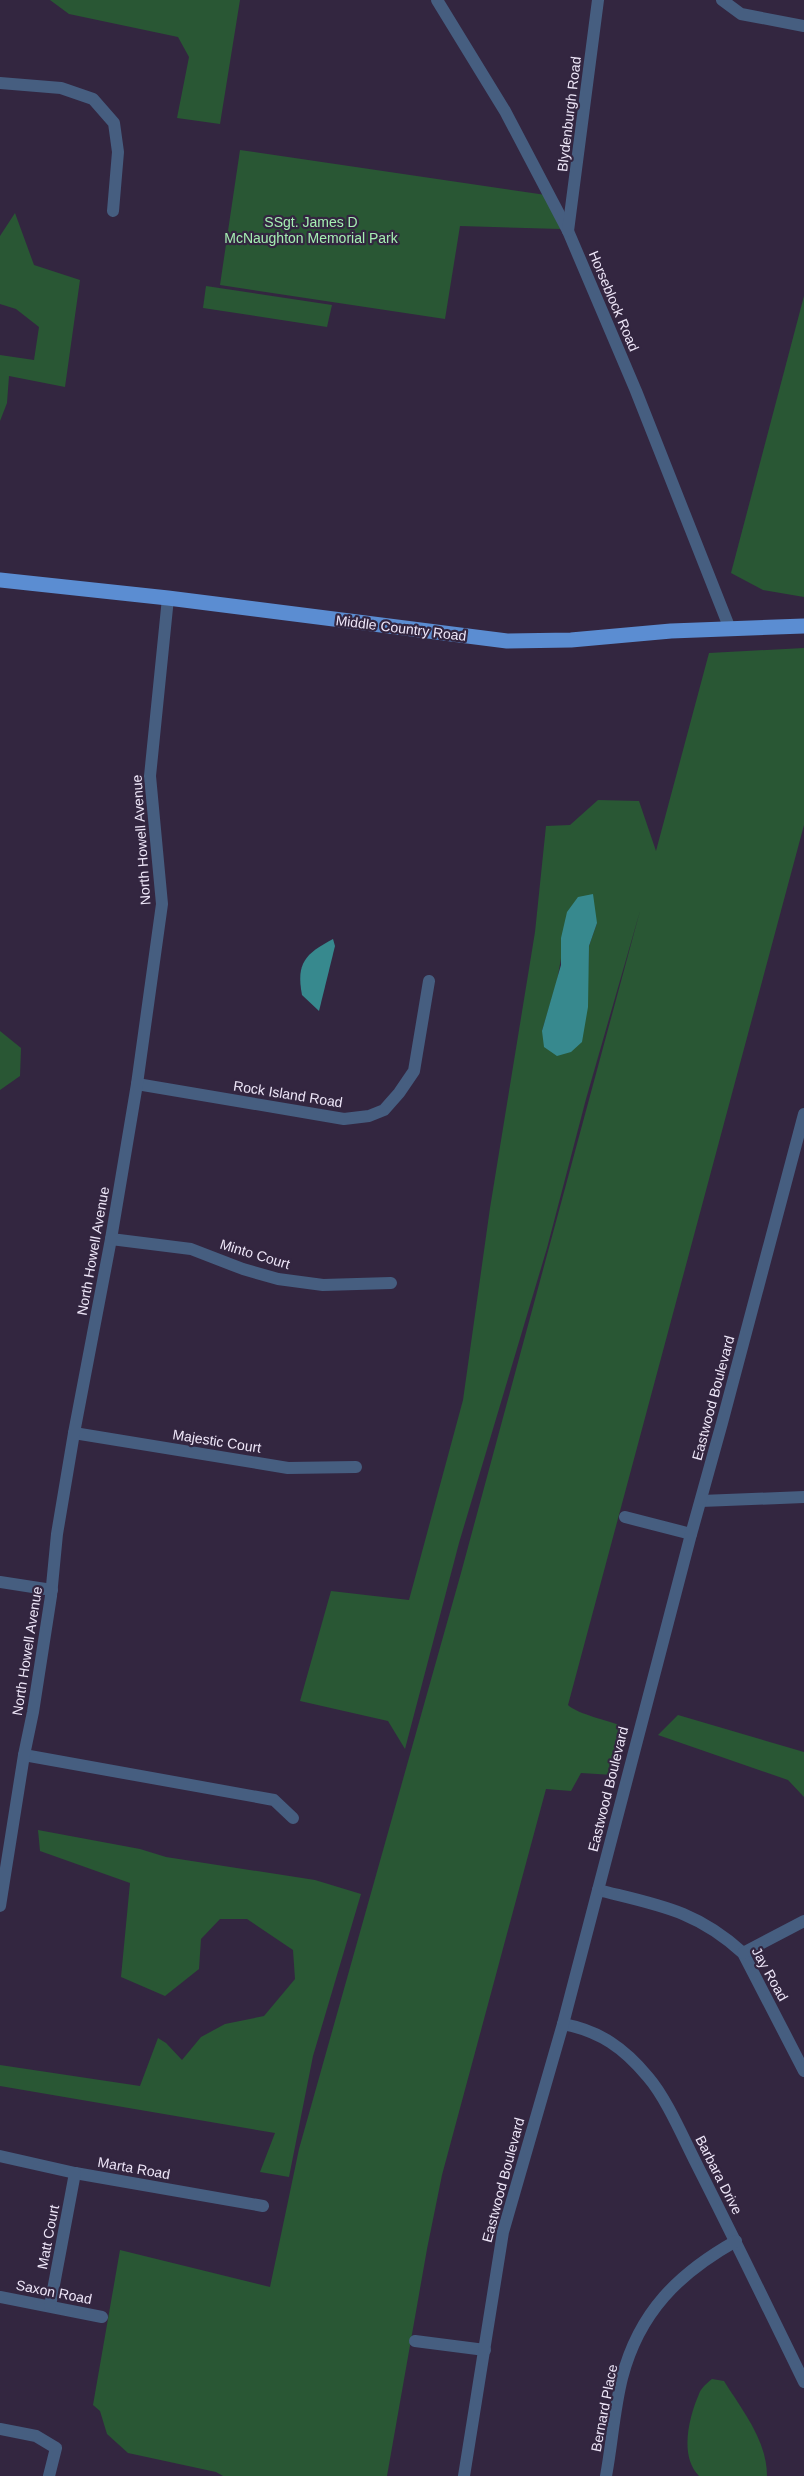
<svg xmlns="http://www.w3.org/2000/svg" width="804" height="2476" viewBox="0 0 804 2476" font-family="Arial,sans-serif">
  <rect width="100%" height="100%" fill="#332640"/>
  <g fill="#295734" fill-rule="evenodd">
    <path d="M50 0H240L220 124 177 118 189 57 178 37 69 14Z"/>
    <path d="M240 150 546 195 561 229 460 226 445 319 220 285Z"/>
    <path d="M15 213 34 265 80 280 65 387 9 376 7 403 0 421V355L34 360 39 327 16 309 0 304V236Z"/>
    <path d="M206 286 332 305 327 327 203 308Z"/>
    <path d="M804 296V597L763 590 731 573Z"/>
    <path d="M804 648V825L568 1705C577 1714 610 1721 625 1727L613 1775 581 1773 571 1791 546 1789 442 2175 427 2249 387 2476H223L216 2472 128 2453 107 2434 100 2411 93 2405 120 2250 270 2287 299 2149 461 1573 640 911 586 1099 547 1248 459 1543 405 1749 388 1721 300 1701 331 1591 409 1600 463 1400 490 1208 535 932 546 826 570 825 598 800 639 801 656 851 709 653ZM597 923 589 946 588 972 542 1031 557 981 562 953Z"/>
    <path d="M0 1031 21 1048 20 1076 0 1090Z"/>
    <path d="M678 1715 804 1752V1797L788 1780 658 1735Z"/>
    <path d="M38 1830 140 1849 166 1857 315 1880 361 1894 313 2056 289 2177 260 2172 275 2133 0 2086V2065L140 2086 158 2038 166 2043 182 2060 201 2037 225 2024 264 2016 295 1979 293 1950 247 1919H220L201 1939 199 1969 165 1996 121 1977 130 1883 40 1851Z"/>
    <path d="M712 2379 724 2381C742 2410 767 2440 767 2476H699C679 2456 689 2417 699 2394 701 2388 707 2383 712 2379Z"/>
  </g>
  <g fill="#37898e">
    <path d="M593 894 597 923 589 946 588 1007 582 1042 571 1052 557 1056 544 1047 542 1031 561 965V938L567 912 578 897Z"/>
    <path d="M333 939 335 946 319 1011 302 995C296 963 305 954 333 939Z"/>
  </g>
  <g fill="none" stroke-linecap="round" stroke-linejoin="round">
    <g stroke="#465e80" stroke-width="12">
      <path d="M437 0 505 111 568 231 636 391 730 629"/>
      <path d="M722 0 741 14 804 26"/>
      <path d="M0 83 61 88 93 99 114 123 118 152 113 211"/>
      <path d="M568 231 598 0"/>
      <path d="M137 1084 344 1119 369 1116 384 1110 399 1093 414 1071 429 981"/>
      <path d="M111 1239 191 1249 243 1269 278 1279 323 1285 391 1283"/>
      <path d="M74 1433 288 1468 356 1467"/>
      <path d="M701 1501 804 1497"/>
      <path d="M625 1517 691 1534"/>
      <path d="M0 1582 52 1590"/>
      <path d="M24 1755 274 1800 293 1818"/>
      <path d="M598 1890C658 1905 696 1910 743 1953L804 2071"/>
      <path d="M0 1906 24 1755 33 1712 51 1596 57 1534 74 1433 111 1239 137 1084 162 904 150 776 168 598"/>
      <path d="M743 1953 804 1921"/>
      <path d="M563 2024C600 2031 624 2048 648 2077 667 2099 684 2140 698 2167 734 2238 769 2310 804 2382"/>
      <path d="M0 2156 75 2173 263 2206"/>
      <path d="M0 2297 102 2317"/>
      <path d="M50 2306 75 2173"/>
      <path d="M415 2341 485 2350"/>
      <path d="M0 2429 36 2436 56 2448 49 2476"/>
      <path d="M464 2476 503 2232 563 2024 690 1538 722 1423 804 1114"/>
      <path d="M606 2476C612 2444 614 2410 622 2378 639 2312 679 2273 736 2241"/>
    </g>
    <path stroke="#5b8dd2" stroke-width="15" d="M0 580 168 598 507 641 571 640 671 631 804 626"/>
  </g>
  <g text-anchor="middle" stroke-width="4.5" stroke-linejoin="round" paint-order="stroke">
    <g font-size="14" fill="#eee6f8" stroke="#332640">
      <text transform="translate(569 114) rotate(-83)" y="5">Blydenburgh Road</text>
      <text transform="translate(614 301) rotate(67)" y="5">Horseblock Road</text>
      <text transform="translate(401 628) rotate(7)" y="5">Middle Country Road</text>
      <text transform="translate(141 840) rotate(-94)" y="5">North Howell Avenue</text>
      <text transform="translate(288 1094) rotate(9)" y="5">Rock Island Road</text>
      <text transform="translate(93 1251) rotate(-80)" y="5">North Howell Avenue</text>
      <text transform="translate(255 1254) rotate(17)" y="5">Minto Court</text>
      <text transform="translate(713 1398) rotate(-75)" y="5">Eastwood Boulevard</text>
      <text transform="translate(217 1441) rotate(9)" y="5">Majestic Court</text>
      <text transform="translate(27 1651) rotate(-81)" y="5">North Howell Avenue</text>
      <text transform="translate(608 1789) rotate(-76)" y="5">Eastwood Boulevard</text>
      <text transform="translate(770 1974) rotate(61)" y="5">Jay Road</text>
      <text transform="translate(134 2168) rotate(10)" y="5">Marta Road</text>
      <text transform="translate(719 2175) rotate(63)" y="5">Barbara Drive</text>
      <text transform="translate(503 2180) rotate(-75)" y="5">Eastwood Boulevard</text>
      <text transform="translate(48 2237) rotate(-79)" y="5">Matt Court</text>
      <text transform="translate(54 2292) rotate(11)" y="5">Saxon Road</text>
      <text transform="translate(604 2408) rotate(-79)" y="5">Bernard Place</text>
    </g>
    <g font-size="14" fill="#a5eeb2" stroke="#332640">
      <text x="311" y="227">SSgt. James D<tspan x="311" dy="16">McNaughton Memorial Park</tspan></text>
    </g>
  </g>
</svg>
